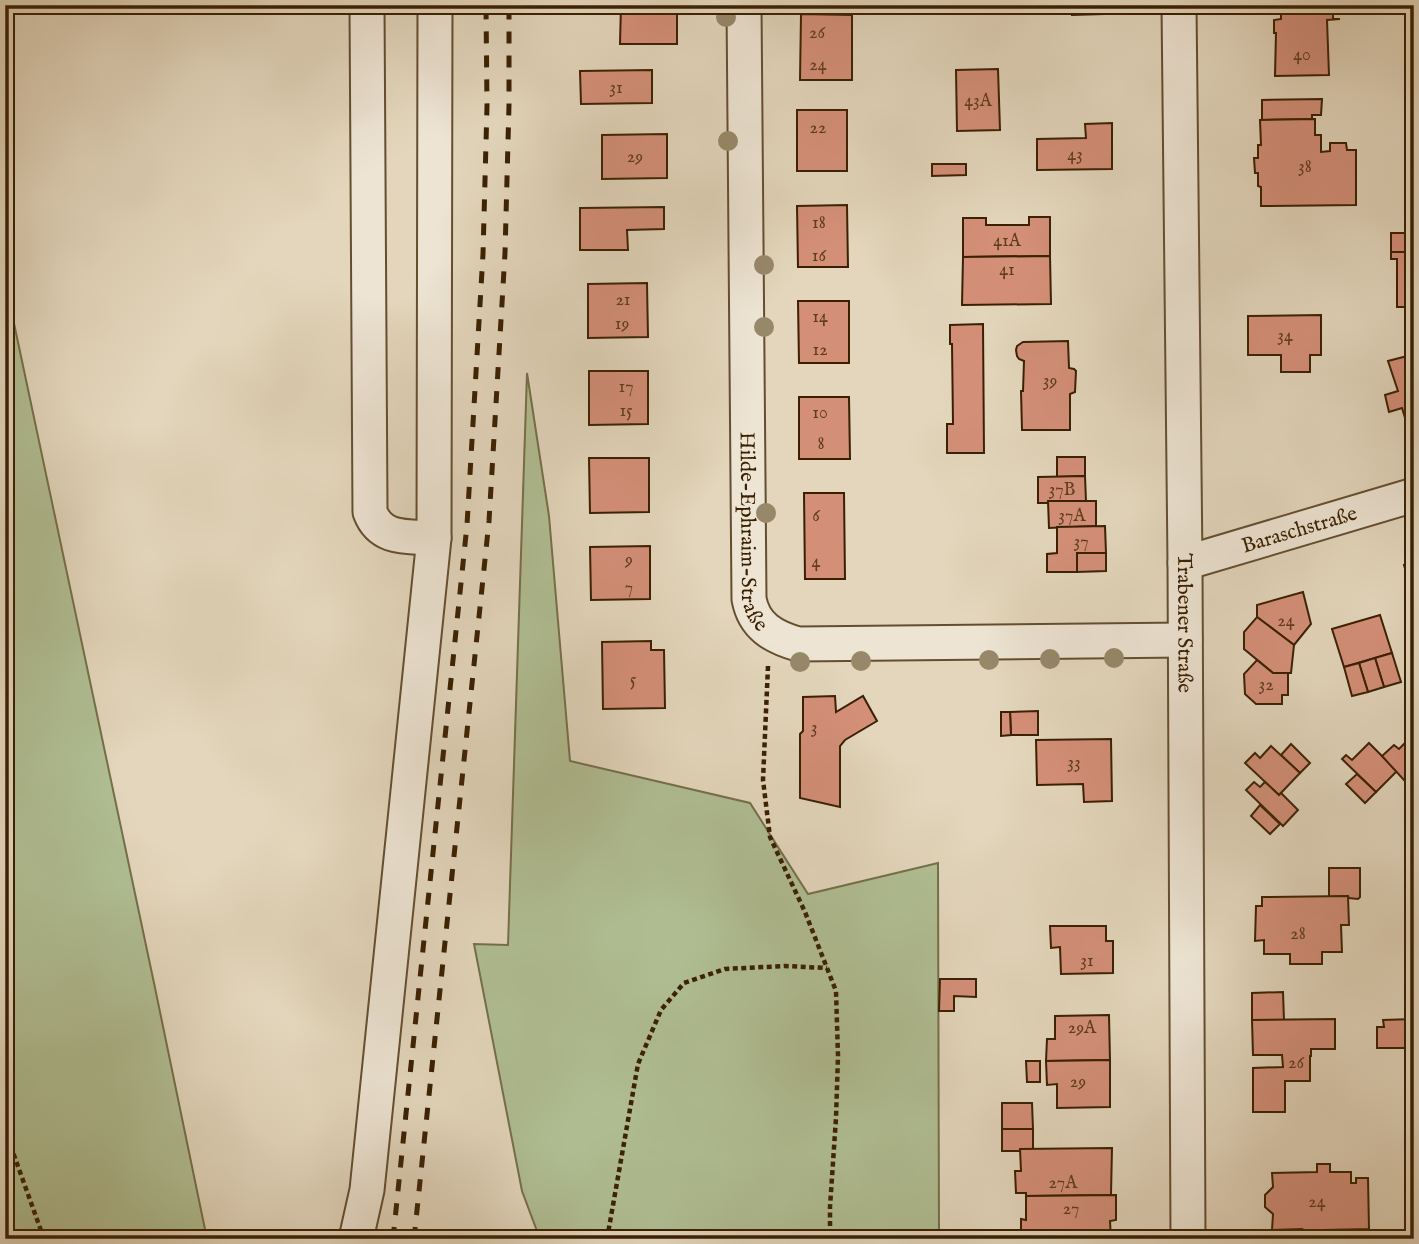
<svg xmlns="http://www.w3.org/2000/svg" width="1419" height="1244" viewBox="0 0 1419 1244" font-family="'IM FELL English',serif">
  <rect width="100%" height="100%" fill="#e3d6bc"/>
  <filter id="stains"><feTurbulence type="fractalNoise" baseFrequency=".00286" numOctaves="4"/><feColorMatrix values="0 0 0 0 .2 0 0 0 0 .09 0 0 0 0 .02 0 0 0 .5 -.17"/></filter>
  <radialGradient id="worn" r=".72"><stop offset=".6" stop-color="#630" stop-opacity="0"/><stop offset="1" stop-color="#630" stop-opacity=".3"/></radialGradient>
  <g fill="#b0be93" stroke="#756f4a" stroke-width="2">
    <path d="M5 281 154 983 207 1239H5Z"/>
    <path d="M527 373 549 516 570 761 750 803 808 894 938 863 939 1239H540L522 1191 474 944 508 945Z"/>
  </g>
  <g fill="#d48f79" stroke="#3a2002" stroke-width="2">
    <path d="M621 5H677V44H620Z"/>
    <path d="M1072 5H1104V14L1072 15Z"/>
    <path d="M1281 5H1333V19H1340L1327 20 1329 75 1275 76 1276 33H1274V20L1281 19Z"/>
    <path d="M801 14 852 15V80H800Z"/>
    <path d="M998 69 1000 130 957 131 956 70Z"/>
    <path d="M652 70V103L581 104 580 71Z"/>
    <path d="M1322 99 1321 115H1312V119L1262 120V100Z"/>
    <rect x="797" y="110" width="50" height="61"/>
    <path d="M1315 119V135H1321V152L1330 151V143H1346L1347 150H1356V205L1261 206V187L1258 186V173H1255L1254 158H1258V145H1261L1260 120Z"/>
    <path d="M1112 123V169L1037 170V139L1086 138 1085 124Z"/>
    <path d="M667 134V178L602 179V135Z"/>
    <path d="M932 164H966V175L932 176Z"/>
    <path d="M847 205 848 267H798L797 206Z"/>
    <path d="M664 207V229L627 230 628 250H580V208Z"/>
    <path d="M1029 217H1050V256L963 257V218H986V225H1029Z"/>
    <rect x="1391" y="233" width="23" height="19"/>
    <path d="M1391 252H1414V307H1397V259H1391Z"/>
    <path d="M1050 256 1051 304 962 305 963 257Z"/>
    <path d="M647 283 648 337 588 338V284Z"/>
    <path d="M798 301H849V363H799Z"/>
    <path d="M1321 315V355H1310V372H1281V355H1248V316Z"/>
    <path d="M983 324 984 453H947V424H953L952 344H950V325Z"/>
    <path d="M1068 341 1069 368 1074 369 1076 371 1075 392 1070 394V430H1022L1021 391H1023L1024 361 1019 359 1017 356 1016 350 1017 346 1023 342Z"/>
    <path d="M1414 351V430L1409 431 1402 408 1389 412 1385 395 1398 391 1388 361 1411 355 1410 352Z"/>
    <path d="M589 371H648V424L589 425Z"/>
    <path d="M799 397H849L850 459H799Z"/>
    <path d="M1057 457H1085V476L1057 477Z"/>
    <path d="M589 458H649V512L590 513Z"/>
    <path d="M1085 476 1086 501H1048V503H1038V477Z"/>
    <path d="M804 493H844L845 579H805Z"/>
    <path d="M1048 501H1096V526L1049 528Z"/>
    <path d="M1105 526 1106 553H1077V572H1047V554L1057 553V527Z"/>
    <path d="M650 546V599L591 600 590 547Z"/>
    <path d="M1077 553H1106V571L1077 572Z"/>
    <path d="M1414 562V597H1413L1404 565Z"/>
    <path d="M1303 592 1311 624 1294 645 1257 617V605Z"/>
    <path d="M1380 615 1392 653 1344 667 1332 629Z"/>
    <path d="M1257 617 1294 645 1291 673H1273L1244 649V632Z"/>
    <path d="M651 641V650H664L665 708 603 709 602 642Z"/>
    <path d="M1392 653 1401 682 1384 687 1375 658Z"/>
    <path d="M1375 658 1384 687 1368 692 1359 663Z"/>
    <path d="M1257 660 1273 673H1288V695H1282V704H1256L1245 694 1244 674Z"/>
    <path d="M1359 663 1368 692 1352 696 1344 667Z"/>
    <path d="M835 696 836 712 863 696 877 721 845 740 840 746V807L800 798V734L803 731V697Z"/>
    <path d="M1038 711V735H1011L1010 712Z"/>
    <path d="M1001 712H1010L1011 735 1001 736Z"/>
    <path d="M1111 739 1112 801 1084 802 1083 784 1037 785 1036 740Z"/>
    <path d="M1369 743 1397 771 1376 792 1342 759 1346 755 1352 760Z"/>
    <path d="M1291 744 1310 763 1300 773 1281 755Z"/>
    <path d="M1404 744 1414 753V791L1382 756 1394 745 1399 749Z"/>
    <path d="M1271 746 1300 773 1279 795 1245 763 1255 753 1260 758Z"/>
    <path d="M1357 774 1376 792 1365 803 1346 784Z"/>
    <path d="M1254 782 1260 787 1265 782 1279 795 1281 793 1298 810 1283 826 1246 790Z"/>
    <path d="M1260 805 1280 824 1270 834 1251 816Z"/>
    <path d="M1329 868H1360V897L1358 899 1349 898 1348 896 1329 897Z"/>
    <path d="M1348 896 1349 925H1341L1342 952H1322V964H1290V954H1264V940L1255 941 1256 906H1262V897Z"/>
    <path d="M1050 926H1106V941H1113V973L1061 974 1060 947 1051 948Z"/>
    <path d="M940 979H976V997L954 996V1011H939Z"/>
    <path d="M1283 992 1284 1020H1252V993Z"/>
    <path d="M1109 1015 1110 1060 1046 1061 1047 1039H1055V1016Z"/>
    <path d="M1335 1019V1049H1311V1056H1310V1081H1285V1112H1253V1068L1283 1067 1282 1055H1253L1252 1020Z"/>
    <path d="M1414 1019V1048H1377V1027H1384L1383 1020Z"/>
    <path d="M1110 1060V1107L1057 1108V1084L1047 1085 1046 1061Z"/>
    <path d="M1026 1061H1040V1082H1027Z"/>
    <path d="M1002 1103H1032L1033 1129H1002Z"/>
    <path d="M1002 1129H1033V1149H1020V1151H1002Z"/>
    <path d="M1112 1148 1111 1195 1026 1196V1193H1016L1015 1171H1021L1020 1149Z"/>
    <path d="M1317 1164H1330V1172H1351V1183H1356V1178H1368L1369 1229 1323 1230 1317 1234H1311L1302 1229 1272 1230 1273 1214 1265 1207V1195L1273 1187 1272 1173 1317 1172Z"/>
    <path d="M1116 1195V1220L1110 1221 1111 1239H1021V1219L1026 1220V1196Z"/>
  </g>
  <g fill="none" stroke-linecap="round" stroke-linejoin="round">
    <defs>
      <g id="minor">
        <path d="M367 5 370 512C381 541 408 536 434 538"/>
        <path id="s1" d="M744 5 749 599C754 626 773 637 798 644L1185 640"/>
        <path id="s2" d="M1179 5 1185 563 1188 1239"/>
        <path id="s3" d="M1185 563 1414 495"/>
        <path d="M356 1239 367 1190 434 538 435 5"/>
      </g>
    </defs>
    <use href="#minor" stroke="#644e30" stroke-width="37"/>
    <g stroke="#3a2002" stroke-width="4.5" stroke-dasharray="5 3.5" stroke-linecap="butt">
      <path d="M768 666 763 780 770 837 805 912 836 991 838 1056 836 1118 830 1207V1239"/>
      <path d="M5 1130 44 1239"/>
      <path d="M607 1239 638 1064 661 1010 684 983 725 969 785 966 827 968"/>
    </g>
    <use href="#minor" stroke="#ede4d3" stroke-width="33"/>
    <g stroke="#3a2002" stroke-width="5" stroke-dasharray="12 12" stroke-linecap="butt">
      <path d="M393 1239 467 525 483 254 487 106 486 5"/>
      <path d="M414 1239 489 521 505 253 509 105V5"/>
    </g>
  </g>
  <g fill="#97886a">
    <circle cx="726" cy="17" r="10"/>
    <circle cx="728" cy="141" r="10"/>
    <circle cx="764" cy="265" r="10"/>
    <circle cx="764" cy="327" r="10"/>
    <circle cx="766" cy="513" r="10"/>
    <circle cx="1114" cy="658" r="10"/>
    <circle cx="1050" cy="659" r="10"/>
    <circle cx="989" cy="660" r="10"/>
    <circle cx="861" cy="661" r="10"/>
    <circle cx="800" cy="662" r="10"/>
  </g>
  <g text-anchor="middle" stroke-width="5" stroke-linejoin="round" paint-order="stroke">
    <g font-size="18" fill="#603c20">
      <text x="817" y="38">26</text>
      <text x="1302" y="60">40</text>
      <text x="818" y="70">24</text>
      <text x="616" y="93">31</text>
      <text x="978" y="106">43A</text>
      <text x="818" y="133">22</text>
      <text x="1075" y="160">43</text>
      <text x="635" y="162">29</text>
      <text x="1305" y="172">38</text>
      <text x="819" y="228">18</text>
      <text x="1007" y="246">41A</text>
      <text x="819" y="261">16</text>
      <text x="1007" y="275">41</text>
      <text x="623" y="305">21</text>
      <text x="820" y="322">14</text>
      <text x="622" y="329">19</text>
      <text x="1285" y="341">34</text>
      <text x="820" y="355">12</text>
      <text x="1050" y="386">39</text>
      <text x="626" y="392">17</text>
      <text x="626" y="416">15</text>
      <text x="820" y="418">10</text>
      <text x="821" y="449">8</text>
      <text x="1062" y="495">37B</text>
      <text x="816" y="521">6</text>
      <text x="1072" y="521">37A</text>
      <text x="1081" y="547">37</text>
      <text x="629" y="565">9</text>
      <text x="816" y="567">4</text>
      <text x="629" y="593">7</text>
      <text x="1286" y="626">24</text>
      <text x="633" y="685">5</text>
      <text x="1266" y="690">32</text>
      <text x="814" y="733">3</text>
      <text x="1074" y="768">33</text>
      <text x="1298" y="939">28</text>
      <text x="1087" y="966">31</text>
      <text x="1082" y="1033">29A</text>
      <text x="1296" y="1068">26</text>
      <text x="1078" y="1087">29</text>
      <text x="1063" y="1188">27A</text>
      <text x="1317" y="1207">24</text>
      <text x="1071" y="1214">27</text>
    </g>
    <g font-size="21" fill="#3a2002" stroke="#ede4d3">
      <text dy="7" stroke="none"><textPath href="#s1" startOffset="527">Hilde-Ephraim-Straße</textPath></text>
      <text dy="7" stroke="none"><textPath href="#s3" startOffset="119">Baraschstraße</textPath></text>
      <text dy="7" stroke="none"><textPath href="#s2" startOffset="618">Trabener Straße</textPath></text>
    </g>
  </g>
  <rect width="1419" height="1244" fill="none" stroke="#e3d6bc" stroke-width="28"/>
  <rect x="7" y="7" width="1405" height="1230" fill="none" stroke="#3a2002" stroke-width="3.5"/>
  <rect x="14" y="14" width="1391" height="1216" fill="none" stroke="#3a2002" stroke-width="2"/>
  <rect width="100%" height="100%" filter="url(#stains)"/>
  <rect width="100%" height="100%" fill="url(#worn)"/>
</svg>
